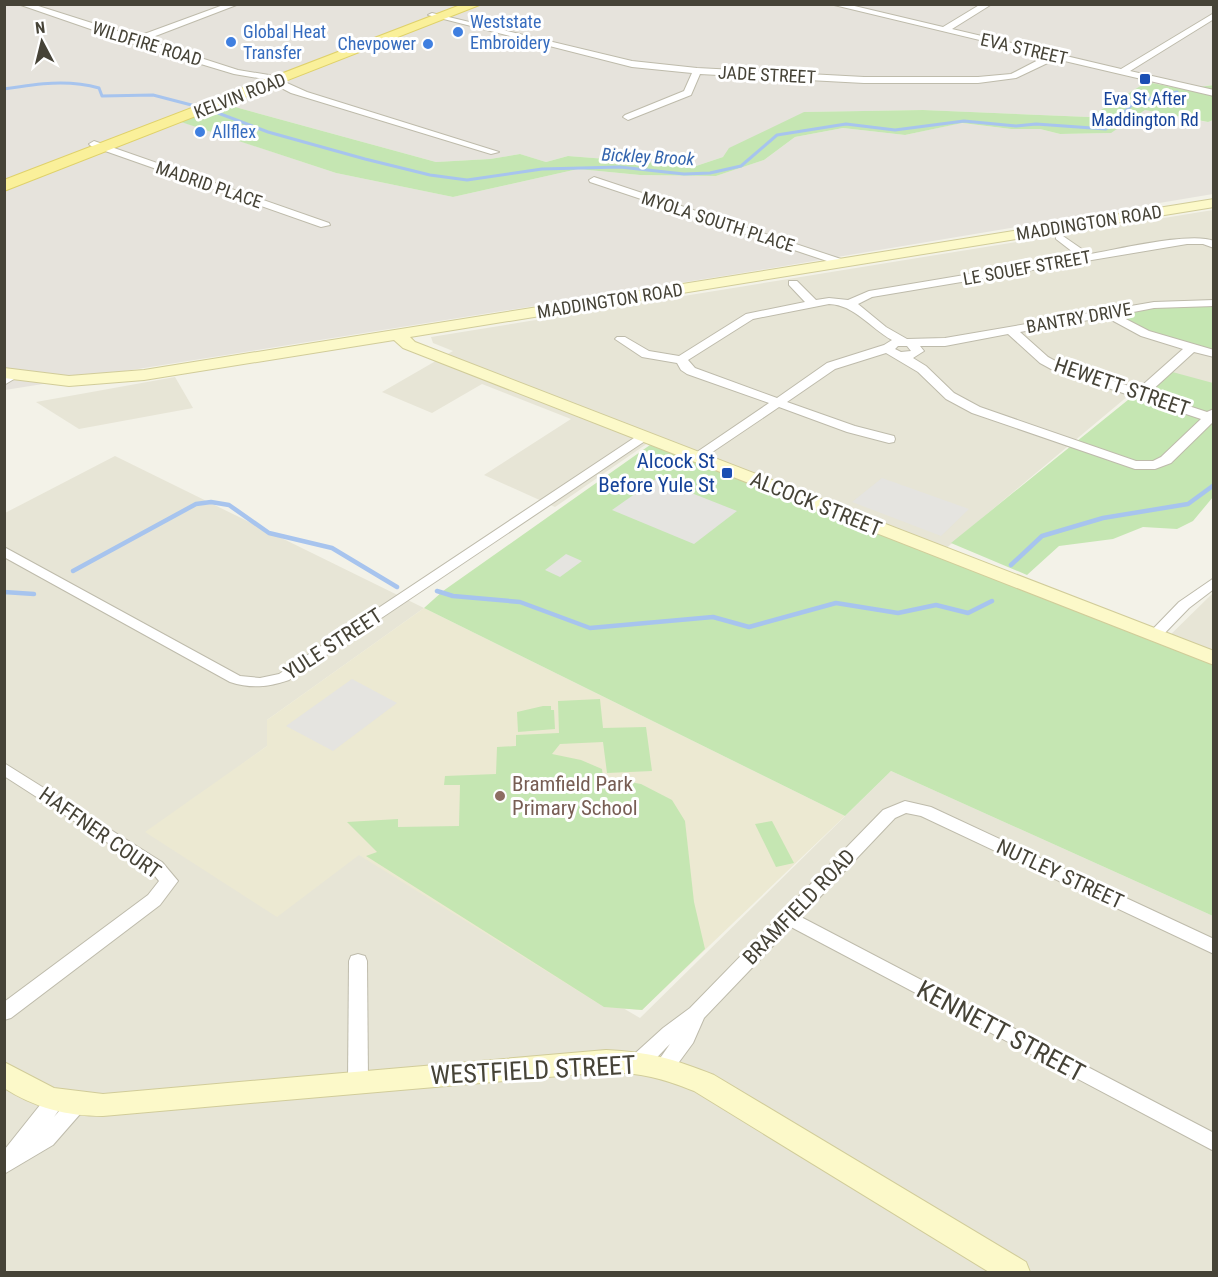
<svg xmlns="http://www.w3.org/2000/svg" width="1218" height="1277" viewBox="0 0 1218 1277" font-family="'Roboto Condensed',sans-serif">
  <rect width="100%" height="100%" fill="#f3f2e8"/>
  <g fill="#e7e5d6">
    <path d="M1213 210V386L1159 370 932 560 648 443 555 507 484 475 571 419 482 384 432 413 382 392 453 351 433 343 431 337Z"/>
    <path d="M175 377 193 408 79 429 36 402Z"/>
    <path d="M115 456 424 608 267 720V746L226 776 640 1018 891 771 1213 916V1272H5V513Z"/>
    <path d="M1213 593V665L1161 644Z"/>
  </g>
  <path fill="#e6e3dc" d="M5 5H1213V85L1183 89 1147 82 1089 117 923 110 805 112 723 157 696 166 568 156 546 162 520 154 490 159 436 162 228 105 182 122 336 173 453 197 578 169 640 175 716 176 764 160 795 137 843 128 905 135 961 123 1011 129H1040L1060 134 1110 133 1145 110 1207 122 1213 120V194L742 273 5 390Z"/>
  <path fill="#ece9d2" d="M424 608 845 816 642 1010 604 1007 359 855 277 917 145 832 267 746V720Z"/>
  <g fill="#c5e6b2">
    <path d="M1147 82 1183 89 1214 85 1213 120 1208 122 1145 110 1111 133 1060 134 1040 129H1011L962 123 905 135 843 128 795 137 764 160 716 176 640 175 578 169 453 197 336 173 181 122 228 105 436 162 490 159 520 154 546 162 568 156 696 166 723 157 729 148 804 112 923 110 1089 117Z"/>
    <path d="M1213 303V354L1158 337 1113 317 1138 307Z"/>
    <path d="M1165 370 1213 383V497L1193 521 1177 529 1143 527 1113 539 1059 546 1027 575 951 543Z"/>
    <path d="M650 445 1213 665V916L891 771 845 816 424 608 443 591Z"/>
    <path d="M600 699 603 728 646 727 652 771 607 773 603 742 560 744 552 754 581 760 602 769 603 777 641 784 672 800 685 821 694 902 705 949 642 1010 604 1007 366 856 377 852 347 822 398 819V827L459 826 460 785H444L445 776 496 774 497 747 516 746V735L559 733 558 701Z"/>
    <path d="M543 706H551V710H554L555 729 518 732 517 712Z"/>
    <path d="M772 821 794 863 776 867 755 824Z"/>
  </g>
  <g fill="#e5e4e0">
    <path d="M882 478 969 509 941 536 852 502Z"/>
    <path d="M656 479 737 511 694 544 612 510Z"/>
    <path d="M566 554 582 561 560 577 545 570Z"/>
    <path d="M352 679 397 703 333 751 286 726Z"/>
  </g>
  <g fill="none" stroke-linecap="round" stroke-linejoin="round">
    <g stroke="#a7c4ee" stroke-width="3">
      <path d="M4 89C36 84 67 79 99 88L102 96 153 95 203 108"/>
      <path d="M210 110 268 132 365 159 430 175 467 180 542 169 620 167 684 174 710 173 741 166 777 135 846 124 895 130 964 121 1016 126 1036 124 1106 129 1135 102 1177 92"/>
    </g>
    <g stroke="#a7c4ee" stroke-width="4.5">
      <path d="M1011 565 1042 536 1103 518 1188 504 1214 485"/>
      <path d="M73 571 196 504 211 502 229 505 269 533 332 548 397 587"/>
      <path d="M437 591 453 596 520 602 590 628 713 617 749 627 836 603 898 613 936 605 968 613 992 601"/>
      <path d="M4 592 34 594"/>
    </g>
    <defs>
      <g id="street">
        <path d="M18 4H32L136 37 226 4H239L145 40 238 70 269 75 307 92 499 152 491 154 291 93 264 79 234 74 131 43Z"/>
        <path d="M830 4H846L943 27 981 4H992L952 29 1121 69 1214 13V19L1130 71 1214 90V96L1056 59 1016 78 978 83H864L700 74 691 95 628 120 623 117 625 115 684 91 692 73 632 67 428 15 432 13 632 61 697 68 864 77H978L1011 74 1046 56Z"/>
        <path d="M94 141 329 223 330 225 321 227 91 146 89 144Z"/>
        <path d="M594 177 847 261 848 263 843 266 839 265 590 182 589 180Z"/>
        <path d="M1060 234 1089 254C1116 250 1191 231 1214 241V248L1203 244H1187L872 297 858 304 886 327 907 339 945 338 1154 302 1214 300V306L1154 308 1118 315 1149 331 1214 350V357L1194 352 1149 393 1207 412 1214 409V421L1171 463 1155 469H1135L972 413 946 399 918 372 886 353 835 369 787 402 855 426 894 436 895 439 894 442 889 443 847 432 779 407 699 461 694 460 692 457 694 454 769 403 687 374 681 370 677 363 642 357 615 339 617 337H625L649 351 679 356 746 314 805 302 789 285V281H797L816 300 829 298 848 300 869 291 1078 256 1056 239V235ZM829 304C855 305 870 328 892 340L884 345 827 363 777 398 695 368 688 360 753 319ZM1106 317 1141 336 1183 349 1138 389 1059 363 1048 357 1020 332ZM1008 334 1040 363 1051 369 1201 419 1161 457 1153 461H1136L980 407 954 393 926 366 913 358 924 351 920 346H945ZM898 346H907L911 351 901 352 895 349Z"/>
        <path d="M13 372 19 376 4 385V376Z"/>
        <path d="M643 432 649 436 648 439 289 680C268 687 251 689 230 682L4 557V547L240 676 260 678 279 674Z"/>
        <path d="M1214 578V589L1189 608 1159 639H1149L1147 636 1149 633 1179 602Z"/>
        <path d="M4 763 162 862 178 881 160 905 11 1018 4 1020V1002L148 895 159 881 150 870 4 776Z"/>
        <path d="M905 801 931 807 1214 939V954L921 816 906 813 895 818 801 917 1214 1133V1151L791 927 704 1018 693 1043 671 1073 664 1075 657 1073 654 1067 670 1044C659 1054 647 1073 631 1067L628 1062 631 1057 663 1028 690 1008 883 810Z"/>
        <path d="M358 954 365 956 367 961 368 1082 365 1088 358 1090 351 1088 348 1082 349 961 351 956Z"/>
        <path d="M55 1093 62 1095 65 1101 54 1117C63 1107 71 1094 85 1099L88 1105 53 1145 4 1174 5 1149 48 1095Z"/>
      </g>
      <g id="secondary">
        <path d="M1214 199V207L410 337 415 342 1214 651V665L403 348 394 340 144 380 69 386 4 378V368L69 376 144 370Z"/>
        <path d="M606 1050C650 1052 674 1059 714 1075L1026 1262 1030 1272H989L694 1091C662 1078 641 1073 606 1072L103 1116C67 1116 35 1108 4 1088V1062L54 1088 103 1094Z"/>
      </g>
      <path id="primary" d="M463 4H482L4 191V180Z"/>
    </defs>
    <use href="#street" stroke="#bebbab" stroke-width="2"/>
    <use href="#secondary" stroke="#d1cc99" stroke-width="2"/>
    <use href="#primary" stroke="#dfd16a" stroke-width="2"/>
    <use href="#street" fill="#fff" fill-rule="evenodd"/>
    <use href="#secondary" fill="#fcf9c9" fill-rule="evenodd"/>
    <use href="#primary" fill="#faf09a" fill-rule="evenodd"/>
  </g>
  <g fill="#3f7fe0" stroke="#fff" stroke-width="2">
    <circle cx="458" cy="32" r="6"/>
    <circle cx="231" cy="42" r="6"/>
    <circle cx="428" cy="44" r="6"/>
    <circle cx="200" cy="132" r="6"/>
  </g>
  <g fill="#1a4fb4" stroke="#fff" stroke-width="2">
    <rect x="1139" y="73" width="12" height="12" rx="3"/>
    <rect x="721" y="467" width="12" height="12" rx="3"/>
  </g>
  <circle fill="#8d6e63" stroke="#fff" stroke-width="2" cx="500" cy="796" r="6"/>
  <g text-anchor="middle" stroke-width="6" stroke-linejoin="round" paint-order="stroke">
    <g font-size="18" fill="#366cbe" stroke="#fff" text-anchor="start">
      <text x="470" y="28">Weststate<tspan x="470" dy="21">Embroidery</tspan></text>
      <text x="243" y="38">Global Heat<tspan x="243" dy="21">Transfer</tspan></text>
      <text x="416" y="50" text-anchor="end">Chevpower</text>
      <text x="212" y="138">Allflex</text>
    </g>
    <g font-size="18" fill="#464337" stroke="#fff">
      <text transform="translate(147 44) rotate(17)" y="6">WILDFIRE ROAD</text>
      <text transform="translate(1024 49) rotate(13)" y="6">EVA STREET</text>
      <text transform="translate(767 75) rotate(3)" y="6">JADE STREET</text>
      <text transform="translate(240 96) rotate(-21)" y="6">KELVIN ROAD</text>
      <text transform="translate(209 185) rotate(19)" y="6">MADRID PLACE</text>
      <text transform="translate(718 222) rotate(18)" y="6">MYOLA SOUTH PLACE</text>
      <text transform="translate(1089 223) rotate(-9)" y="6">MADDINGTON ROAD</text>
      <text transform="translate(1027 268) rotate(-10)" y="6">LE SOUEF STREET</text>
      <text transform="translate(610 301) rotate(-9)" y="6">MADDINGTON ROAD</text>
      <text transform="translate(1079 318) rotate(-10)" y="6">BANTRY DRIVE</text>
    </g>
    <g font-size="18" fill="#164399" stroke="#fff">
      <text x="1145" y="105">Eva St After<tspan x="1145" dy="21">Maddington Rd</tspan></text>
    </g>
    <g font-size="18" font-style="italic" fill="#3465ae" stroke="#fff">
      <text transform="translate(648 157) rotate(3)" y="6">Bickley Brook</text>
    </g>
    <g font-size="21" fill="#464337" stroke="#fff">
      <text transform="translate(1122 387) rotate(19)" y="7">HEWETT STREET</text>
      <text transform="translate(816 504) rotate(22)" y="7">ALCOCK STREET</text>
      <text transform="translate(333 644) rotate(-33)" y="7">YULE STREET</text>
      <text transform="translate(100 833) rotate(35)" y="7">HAFFNER COURT</text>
      <text transform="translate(1060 874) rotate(25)" y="7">NUTLEY STREET</text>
      <text transform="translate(799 907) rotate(-46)" y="7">BRAMFIELD ROAD</text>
    </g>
    <g font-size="21" fill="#164399" stroke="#fff" text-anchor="end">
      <text x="715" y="468">Alcock St<tspan x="715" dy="24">Before Yule St</tspan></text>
    </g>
    <g font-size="21" fill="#785e54" stroke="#fff" text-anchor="start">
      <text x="512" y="791">Bramfield Park<tspan x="512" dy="24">Primary School</tspan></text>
    </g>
    <g font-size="26" fill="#464337" stroke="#fff">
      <text transform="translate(1001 1031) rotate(28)" y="9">KENNETT STREET</text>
      <text transform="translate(533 1070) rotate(-3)" y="9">WESTFIELD STREET</text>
    </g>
  </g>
  <rect width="1218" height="1277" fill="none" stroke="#464337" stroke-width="12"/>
  <g transform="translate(42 42) rotate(353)" stroke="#ffffff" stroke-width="4.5" paint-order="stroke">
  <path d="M0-4.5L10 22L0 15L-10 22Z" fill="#464337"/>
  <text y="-9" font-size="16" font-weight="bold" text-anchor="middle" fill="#464337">N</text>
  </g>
</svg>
